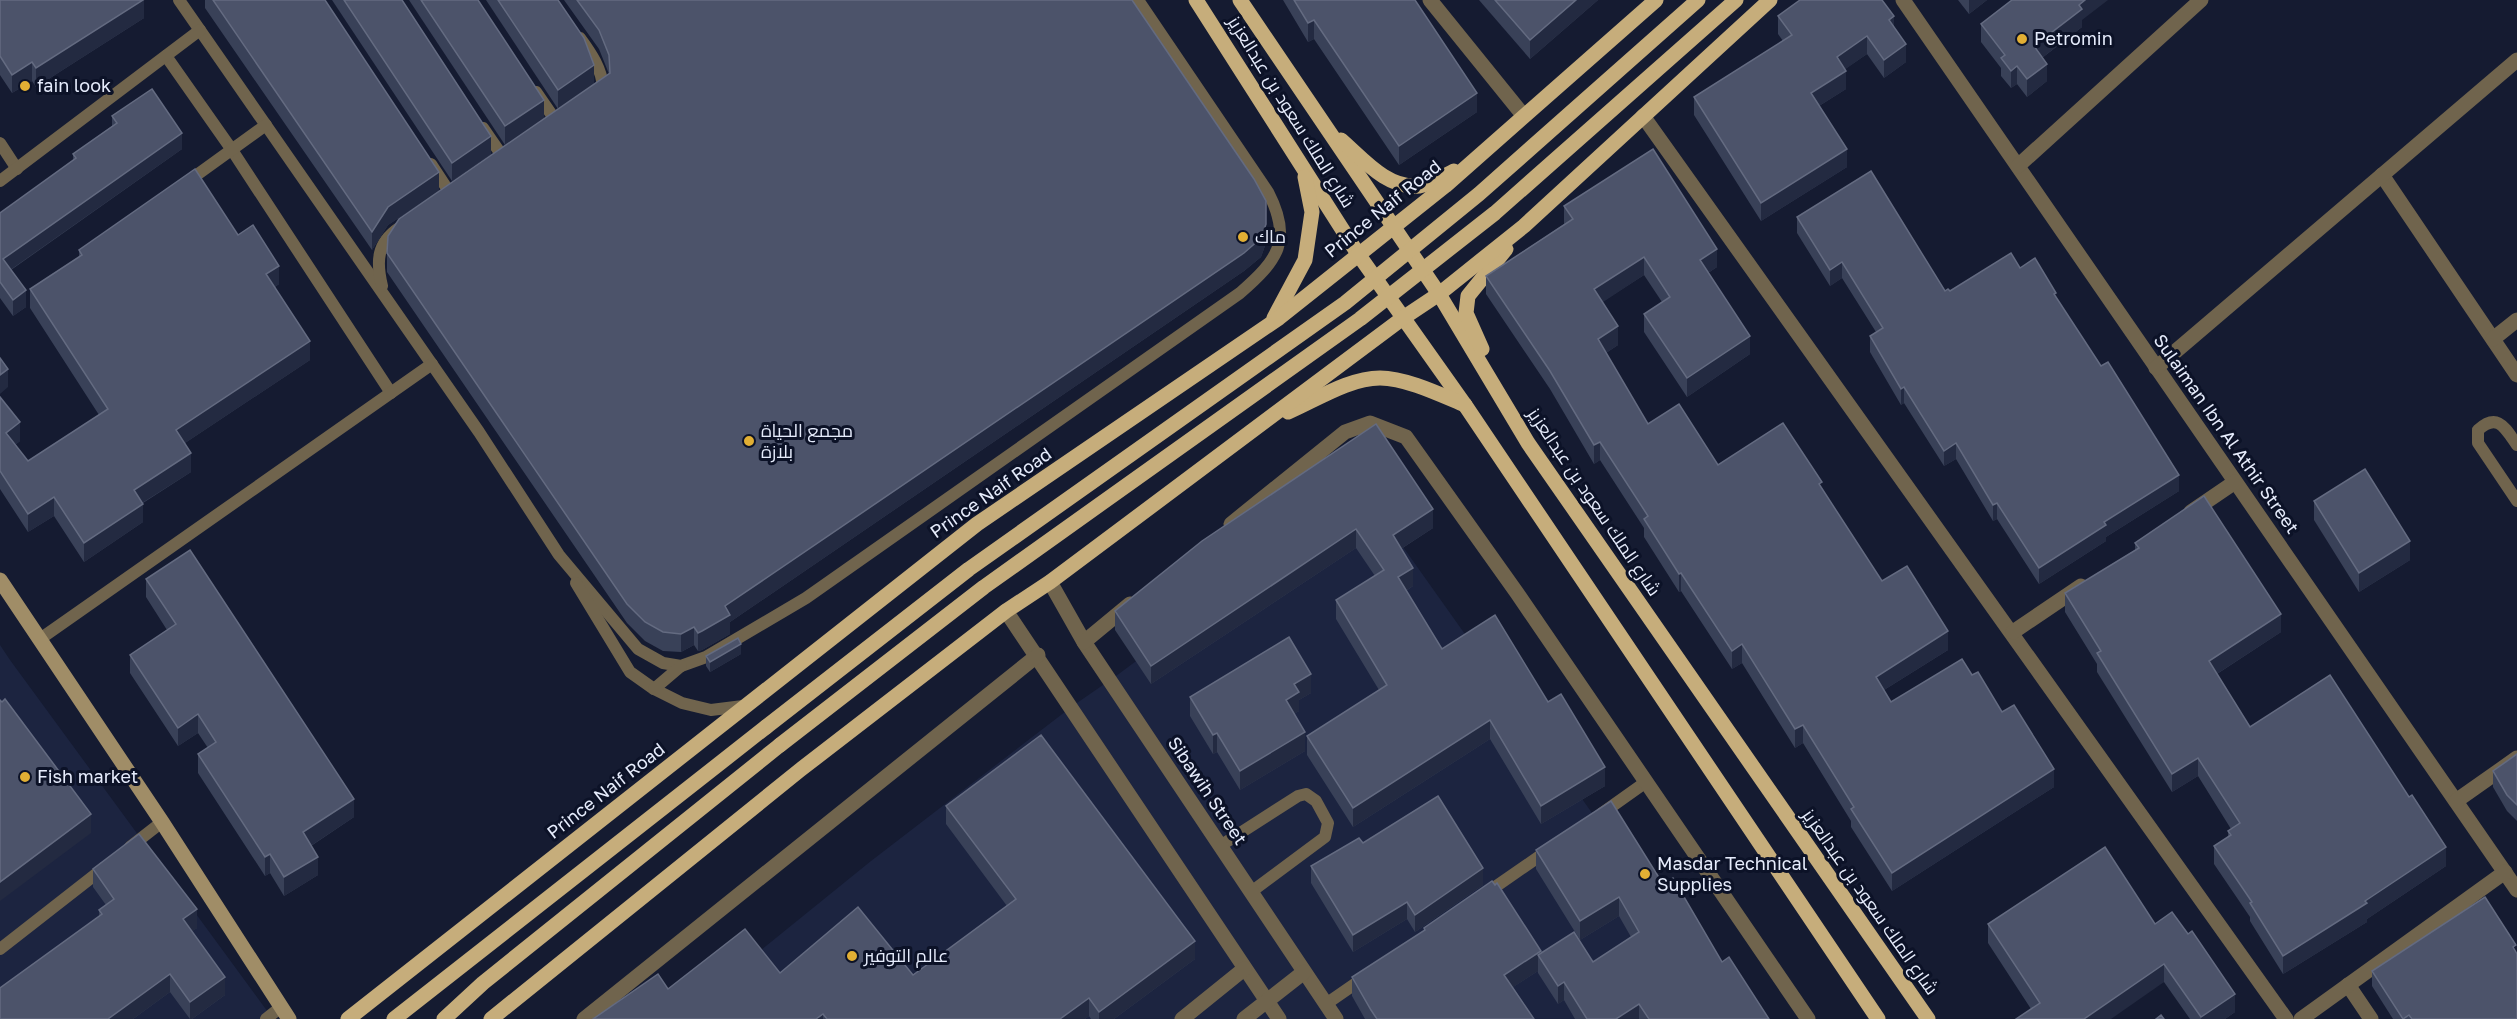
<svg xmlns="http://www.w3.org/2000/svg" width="2517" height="1019" viewBox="0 0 2517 1019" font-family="'Golos Text',Cairo,sans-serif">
  <rect width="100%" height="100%" fill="#151b31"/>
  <g fill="#1c2440">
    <path d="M1364 492 1678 934 1736 1019H676L871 861 1074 705 1116 676Z"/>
    <path d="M0 645 10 660 273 1019H0Z"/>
  </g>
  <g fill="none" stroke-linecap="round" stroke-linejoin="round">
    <g stroke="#70644d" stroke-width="12">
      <path d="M179 0 479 432 559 555 638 649 663 663 681 666 706 657 806 598 1240 293C1278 260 1293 240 1268 192L1138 0"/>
      <path d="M580 38C591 53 602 69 603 88L599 91"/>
      <path d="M166 56 232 150 391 393"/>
      <path d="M536 92 556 121"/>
      <path d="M483 128 503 157"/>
      <path d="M0 143 17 169"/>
      <path d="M431 164 450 193"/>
      <path d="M0 181 200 30"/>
      <path d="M187 182 266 125"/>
      <path d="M382 286C376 261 377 243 399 228"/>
      <path d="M2517 445C2505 428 2498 412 2478 430V443L2517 501"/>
      <path d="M576 583 630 672 654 689 682 703 711 710 743 706"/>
      <path d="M40 639 432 364"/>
      <path d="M654 689 681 666"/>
      <path d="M1601 814 1646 782"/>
      <path d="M1220 846 1298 796 1306 794 1316 801 1328 823 1325 837 1251 892"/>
      <path d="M130 847 162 822"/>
      <path d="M1485 894 1547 851"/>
      <path d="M0 949 105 867"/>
      <path d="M1326 1004 1365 977"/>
      <path d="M266 1019 281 1007"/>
    </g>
    <g stroke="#70644d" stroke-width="15">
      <path d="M1430 0 1523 115"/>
      <path d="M1903 0 2517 890"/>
      <path d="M1643 116 2286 1019"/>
      <path d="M2018 166 2201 0"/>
      <path d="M2382 175 2517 375"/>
      <path d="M2493 339 2517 320"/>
      <path d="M2156 368 2517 60"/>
      <path d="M2191 512 2235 482"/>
      <path d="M1231 524 1345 432 1370 423 1406 437 1517 593 1808 1019"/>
      <path d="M1050 582 1084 642 1336 1019"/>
      <path d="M1006 611 1279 1019"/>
      <path d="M2013 632 2081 586"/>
      <path d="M1084 642 1130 604"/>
      <path d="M2456 801 2517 758"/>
      <path d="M2348 985 2371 1019"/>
      <path d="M584 1019 1038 655"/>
      <path d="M1182 1019 1244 969"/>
      <path d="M1244 1019 1304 972"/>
      <path d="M2301 1019 2505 872"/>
    </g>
    <path stroke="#a08d67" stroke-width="15" d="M0 580 162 822 289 1019"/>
    <g stroke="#c6ad7b" stroke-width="15">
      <path d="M1196 0 1358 254 1465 405 1878 1019"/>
      <path d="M1240 0 1439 294 1528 443 1928 1019"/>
      <path d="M1341 140C1363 159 1387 189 1419 186 1431 184 1444 176 1454 171"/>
      <path d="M1274 318 1305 260 1312 212 1305 177"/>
      <path d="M1482 349 1466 313 1468 296 1506 249"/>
      <path d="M1288 412C1316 400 1349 378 1380 378 1406 378 1441 395 1465 405"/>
      <path d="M348 1019 977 524 1279 318 1445 186 1656 0"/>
      <path d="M394 1019 766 727"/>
      <path d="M444 1019 483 983 780 745"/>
      <path d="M491 1019 800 770 1006 611 1050 582 1403 318 1439 294 1524 226 1770 0"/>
    </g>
    <g stroke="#c6ad7b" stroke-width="15">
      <path d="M766 727 969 569 1345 303 1479 194 1698 0"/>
      <path d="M780 745 984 587 1360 319 1495 213 1736 0"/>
    </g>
  </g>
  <g fill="#394158">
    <path d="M0 0H144V18L36 87 32 81 12 93 0 75Z"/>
    <path d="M205 0H325L439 191 388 225 372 250 205 8Z"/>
    <path d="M332 0H402L491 154 452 181Z"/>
    <path d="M409 0H478L544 100 505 145Z"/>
    <path d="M486 0H558V109Z"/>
    <path d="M564 0H1132L1266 243 1261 257 1244 271 730 622V634L702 650 698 651 694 645 681 652 663 651 645 641 627 623 387 272V253L609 74 599 49Z"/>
    <path d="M1283 0H1415L1477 112 1399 165 1314 39 1308 42Z"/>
    <path d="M1479 0H1598L1530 59Z"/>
    <path d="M1958 0H1987L1969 14Z"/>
    <path d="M1778 16 1894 28 1906 62 1884 78 1867 54 1845 69 1846 89 1819 106 1847 167 1761 221 1694 115V97L1783 41 1778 34Z"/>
    <path d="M2082 20V27L2042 58 2047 81 2027 97 2017 84 2011 88 2001 76V68L1981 42V24Z"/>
    <path d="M112 116 182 149 11 270 26 307 13 316 0 298V213L73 161V154L112 126Z"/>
    <path d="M1564 206 1717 267 1708 273 1750 354 1687 397 1644 332V314L1662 302 1644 275 1602 302 1618 345 1606 353 1648 424 1718 465 1822 489 1882 581 1948 650 1884 690 1891 702 1972 675 2002 712 2054 787 1892 891 1851 827V821L1803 743 1795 748 1742 663 1732 669 1681 591 1679 592 1644 537V528L1600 460 1594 464 1550 389 1486 294V276L1564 224Z"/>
    <path d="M1797 217 1945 291H1950L2020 268 2056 298 2179 491 2106 537V541L2039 584 1997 519 1993 521 1956 459 1944 466 1904 403 1901 405 1870 352V336L1876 332 1842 278 1830 286 1797 233Z"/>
    <path d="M238 235 279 284 275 287 310 360 185 443 191 472 143 503V522L84 562 54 516 28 532 0 489V397L20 441 15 445 28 461 99 415 30 308V289L79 258V250Z"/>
    <path d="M1376 424 1433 528 1401 549 1413 586 1406 591 1442 649 1548 702 1605 786 1541 824 1490 739 1353 827 1307 755V736L1379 690 1336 619V600L1375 576 1356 548 1151 684 1115 630V611Z"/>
    <path d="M2314 501 2410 560 2359 592 2314 520Z"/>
    <path d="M2135 543 2281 632 2217 674 2250 727 2446 866 2367 919V922L2283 974 2250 921V917L2214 864V846L2228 837V831L2231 829 2198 776 2172 792 2097 672V664L2065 612V593L2135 550Z"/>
    <path d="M146 579 354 817 311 846 318 875 284 896 270 873 265 876 198 773V754L208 748 198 733 178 746 130 673V655L167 630 146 597Z"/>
    <path d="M741 654 710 672 706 666V656Z"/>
    <path d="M1311 693 1299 700V711L1294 714 1305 751 1240 790 1217 752 1213 754 1190 716V697Z"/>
    <path d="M2517 754V821L2507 811 2493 787V771Z"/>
    <path d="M946 806 1195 959 1114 1019H1091L1089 1016 1085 1019H593L668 989 780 973 913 975 1007 906 946 824Z"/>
    <path d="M1363 843 1483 885 1415 932 1407 919 1353 952 1311 883V866Z"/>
    <path d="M1536 850 1663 884 1722 962 1769 1019H1575L1564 1000 1558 1004 1538 973V971L1513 987 1534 1019H1365L1352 996V977L1424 931V928L1541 953 1593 962 1631 937 1619 916 1580 940 1536 869Z"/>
    <path d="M93 869 197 928 192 931 225 995 192 1019H190L170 992 133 1019H0L99 917V910L106 905 93 887Z"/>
    <path d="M1988 924H2155L2235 1012 2225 1019H2190L2164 982 2031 1009 1988 943Z"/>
    <path d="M2516 952 2517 1019H2393L2372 986V971Z"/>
  </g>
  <g fill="#232a41">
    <path d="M143 0H144V18L36 87V68Z"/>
    <path d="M1576 0H1598L1530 59V40Z"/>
    <path d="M1969 0H1987L1969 14Z"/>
    <path d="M2085 0H2108L2082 20V27L2034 64V46Z"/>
    <path d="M1894 16V35L1889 20Z"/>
    <path d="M1314 20V39L1308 42V23Z"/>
    <path d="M1867 36V54L1837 75V57Z"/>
    <path d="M1906 44V62L1884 78V60Z"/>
    <path d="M32 62V81L12 93V75Z"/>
    <path d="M2047 64V81L2027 97V79Z"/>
    <path d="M594 65V84L558 109V90Z"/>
    <path d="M2017 66V84L2011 88V71Z"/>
    <path d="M1846 71V89L1811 111V93Z"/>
    <path d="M1477 93V112L1399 165V146Z"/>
    <path d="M544 100V118L505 145V126Z"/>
    <path d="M182 133V149L3 275V259Z"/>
    <path d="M491 136V154L452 181V163Z"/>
    <path d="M1847 149V167L1761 221V203Z"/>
    <path d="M439 172V191L388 225 372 250V232L388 207Z"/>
    <path d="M1266 224V243L1261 257 1244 271 730 622V634L702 650 698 651V633L725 606Z"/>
    <path d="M1717 249V267L1700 278V260Z"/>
    <path d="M1644 257V275L1594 308V289Z"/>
    <path d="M1842 262V278L1830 286V270Z"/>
    <path d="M279 266V284L266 293V274Z"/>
    <path d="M26 290V307L13 316V300Z"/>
    <path d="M1618 326V345L1598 358V339Z"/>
    <path d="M1750 336V354L1687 397V378Z"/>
    <path d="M310 341V360L176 449V430Z"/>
    <path d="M8 369V387L0 394V375Z"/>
    <path d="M1904 387V403L1901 405V389Z"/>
    <path d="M20 422V441L6 452V433Z"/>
    <path d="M1600 442V460L1594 464V445Z"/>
    <path d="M1956 443V459L1944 466V451Z"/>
    <path d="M191 453V472L134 508V490Z"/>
    <path d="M2179 475V491L2106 537V541L2039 584V568L2104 522Z"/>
    <path d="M54 497V516L28 532V514Z"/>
    <path d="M1997 503V519L1993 521V505Z"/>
    <path d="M143 504V522L84 562V543Z"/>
    <path d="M1433 509V528L1393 554V535Z"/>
    <path d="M1356 529V548L1151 684V666Z"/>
    <path d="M2410 541V560L2359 592V573Z"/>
    <path d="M1413 568V586L1398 596V577Z"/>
    <path d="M1681 573V591L1679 592V574Z"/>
    <path d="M2281 614V632L2209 679V661Z"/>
    <path d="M694 627V645L681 652V634Z"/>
    <path d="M1948 631V650L1876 695V677Z"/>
    <path d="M741 644V654L710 672V662Z"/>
    <path d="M1742 644V663L1732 669V651Z"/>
    <path d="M1311 674V693L1299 700V711L1286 719V700L1294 684Z"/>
    <path d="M198 714V733L178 746V728Z"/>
    <path d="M1490 720V739L1353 827V808Z"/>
    <path d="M1803 725V743L1795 748V729Z"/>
    <path d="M1305 732V751L1240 790V771Z"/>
    <path d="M1217 733V752L1213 754V735Z"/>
    <path d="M2198 758V776L2172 792V774Z"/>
    <path d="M1605 767V786L1541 824V806Z"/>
    <path d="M2054 769V787L1892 891V873Z"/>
    <path d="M354 799V817L303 851V832Z"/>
    <path d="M91 814V833L0 901V882Z"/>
    <path d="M2446 847V866L2367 919V922L2283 974V956Z"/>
    <path d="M270 854V873L265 876V857Z"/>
    <path d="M318 857V875L284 896V877Z"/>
    <path d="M1483 868V885L1415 932V915Z"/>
    <path d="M1619 897V916L1580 940V921Z"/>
    <path d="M1407 902V919L1353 952V935Z"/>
    <path d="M197 909V928L183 938V919Z"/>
    <path d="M1195 941V959L1114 1019H1099V1012Z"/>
    <path d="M1541 951V959L1538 955V971L1504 993V975Z"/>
    <path d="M2164 964V982L2111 1019H2084Z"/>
    <path d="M170 974V992L133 1019H108Z"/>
    <path d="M225 977V995L192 1019H190V1002Z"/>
    <path d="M1564 982V1000L1558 1004V986Z"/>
    <path d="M2235 994V1012L2225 1019H2201V1017Z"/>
    <path d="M1089 998V1016L1085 1019H1060Z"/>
    <path d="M1639 1004V1019H1616Z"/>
    <path d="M823 1014V1019H816Z"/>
  </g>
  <g fill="#4c536a" stroke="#646b81" stroke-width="1.5">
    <path d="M0 0H143L36 68 32 62 12 75 0 56Z"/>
    <path d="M213 0H325L439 172 388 207 372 232Z"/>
    <path d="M344 0H402L491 136 452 163Z"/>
    <path d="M421 0H478L544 100 505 126Z"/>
    <path d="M498 0H558L584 38 594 65 558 90Z"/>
    <path d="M577 0H1132L1254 179 1266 201V224L1261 238 1244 253 725 606 730 615 702 631 698 633 694 627 681 634 663 632 645 622 627 604 387 253 388 236 399 219 610 73 609 55 599 30Z"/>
    <path d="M1294 0H1415L1477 93 1399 146 1314 20 1308 23Z"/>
    <path d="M1495 0H1576L1530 40Z"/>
    <path d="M1800 0H1882L1894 16 1889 20 1906 44 1884 60 1867 36 1837 57 1846 71 1811 93 1847 149 1761 203 1694 97 1792 35 1778 16Z"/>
    <path d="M2012 0H2085L2079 5 2082 9 2034 46 2047 64 2027 79 2017 66 2011 71 2001 58 2005 55 1981 24Z"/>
    <path d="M152 89 182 133 3 259 26 290 13 300 0 282V213L76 158 73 154 117 123 112 116Z"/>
    <path d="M1653 149 1717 249 1700 260 1750 336 1687 378 1644 314 1670 297 1644 257 1594 289 1618 326 1598 339 1648 424 1679 404 1718 465 1783 423 1822 482 1819 484 1882 581 1907 566 1948 631 1876 677 1891 702 1962 659 1972 675 1978 672 2002 712 2014 705 2054 769 1892 873 1851 809 1854 807 1803 725 1795 729 1742 644 1732 651 1681 573 1679 574 1644 519 1648 516 1600 442 1594 445 1550 371 1486 276 1573 219 1564 206Z"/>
    <path d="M195 169 238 235 253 225 279 266 266 274 310 341 176 430 191 453 134 490 143 504 84 543 54 497 28 514 0 471V397L20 422 6 433 28 461 108 409 30 289 82 255 79 250Z"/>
    <path d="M1871 171 1945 291 1948 289 1950 291 2011 253 2020 268 2035 258 2056 293 2054 294 2101 366 2108 362 2179 475 2104 522 2106 525 2039 568 1997 503 1993 505 1956 443 1944 451 1904 387 1901 389 1870 336 1883 328 1842 262 1830 270 1797 217Z"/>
    <path d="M0 358 8 369 0 375Z"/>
    <path d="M1376 424 1433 509 1393 535 1413 568 1398 577 1442 649 1495 615 1548 702 1561 694 1605 767 1541 806 1490 720 1353 808 1307 736 1387 685 1336 600 1384 570 1356 529 1151 666 1115 611 1202 541Z"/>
    <path d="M2365 469 2410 541 2359 573 2314 501Z"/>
    <path d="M2204 496 2281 614 2209 661 2250 727 2330 675 2409 797 2412 795 2446 847 2365 901 2367 903 2283 956 2250 903 2252 902 2214 846 2231 835 2228 831 2240 823 2198 758 2172 774 2097 653 2101 651 2065 593 2139 548 2135 543Z"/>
    <path d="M190 550 354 799 303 832 318 857 284 877 270 854 265 857 198 754 216 742 198 714 178 728 130 655 176 624 146 579Z"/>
    <path d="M1289 637 1311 674 1294 684 1299 692 1286 700 1305 732 1240 771 1217 733 1213 735 1190 697Z"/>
    <path d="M738 638 741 644 710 662 706 656Z"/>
    <path d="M5 699 91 814 0 882V700L2 702Z"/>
    <path d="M1041 735 1195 941 1099 1012 1089 998 1060 1019H827L823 1014 816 1019H593L658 974 668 989 745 929 780 973 858 907 913 975 1016 899 946 806Z"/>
    <path d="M2517 754V805L2507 795 2493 771Z"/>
    <path d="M1438 796 1483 868 1415 915 1407 902 1353 935 1311 866 1359 838 1363 843Z"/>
    <path d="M1611 801 1663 884 1673 878 1722 962 1729 957 1769 1019H1649L1639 1004 1616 1019H1587L1564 982 1558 986 1538 955 1574 932 1593 962 1639 932 1619 897 1580 921 1536 850Z"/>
    <path d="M139 834 197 909 183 919 225 977 190 1002 170 974 108 1019H0V988L102 914 99 910 114 899 93 869Z"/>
    <path d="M2105 847 2155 924 2172 912 2188 934 2192 931 2235 994 2201 1017 2164 964 2084 1019H2016L2040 1003 1988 924Z"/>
    <path d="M1492 881 1495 885 1497 883 1541 951 1504 975 1534 1019H1377L1371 1010 1352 977 1425 930 1424 928Z"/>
    <path d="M2485 897 2516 945 2513 947 2517 954V1019H2412L2409 1015 2403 1019 2372 971Z"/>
    <path d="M2161 1015 2164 1019H2156Z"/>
  </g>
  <g fill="#e2af34" stroke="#0c1227" stroke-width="2">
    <circle cx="2022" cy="39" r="6"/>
    <circle cx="25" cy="86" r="6"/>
    <circle cx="1243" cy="237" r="6"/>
    <circle cx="749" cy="441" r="6"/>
    <circle cx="25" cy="777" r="6"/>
    <circle cx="1645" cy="874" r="6"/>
    <circle cx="852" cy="956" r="6"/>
  </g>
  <g text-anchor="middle" stroke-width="6" stroke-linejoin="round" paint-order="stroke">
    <g font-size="18" fill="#e6ecfc" stroke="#0c1227" text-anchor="start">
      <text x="2034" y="45">Petromin</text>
      <text x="37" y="92">fain look</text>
      <text x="1255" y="243">ماك</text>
      <text x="761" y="437">مجمع الحياة<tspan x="761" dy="21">بلازة</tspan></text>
      <text x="37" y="783">Fish market</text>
      <text x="1657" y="870">Masdar Technical<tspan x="1657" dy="21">Supplies</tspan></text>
      <text x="864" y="962">عالم التوفير</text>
    </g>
    <g font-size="18" fill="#e6ecfc" stroke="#0c1227">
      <text transform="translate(1291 112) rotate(58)" y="6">شارع الملك سعود بن عبدالعزيز</text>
      <text transform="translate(1383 209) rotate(-39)" y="6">Prince Naif Road</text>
      <text transform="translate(2226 434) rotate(55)" y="6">Sulaiman Ibn Al Athir Street</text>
      <text transform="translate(991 493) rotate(-35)" y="6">Prince Naif Road</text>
      <text transform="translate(1594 502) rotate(56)" y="6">شارع الملك سعود بن عبدالعزيز</text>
      <text transform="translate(606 791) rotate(-38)" y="6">Prince Naif Road</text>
      <text transform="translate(1207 791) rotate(56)" y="6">Sibawih Street</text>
      <text transform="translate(1870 902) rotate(55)" y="6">شارع الملك سعود بن عبدالعزيز</text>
    </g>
  </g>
</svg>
